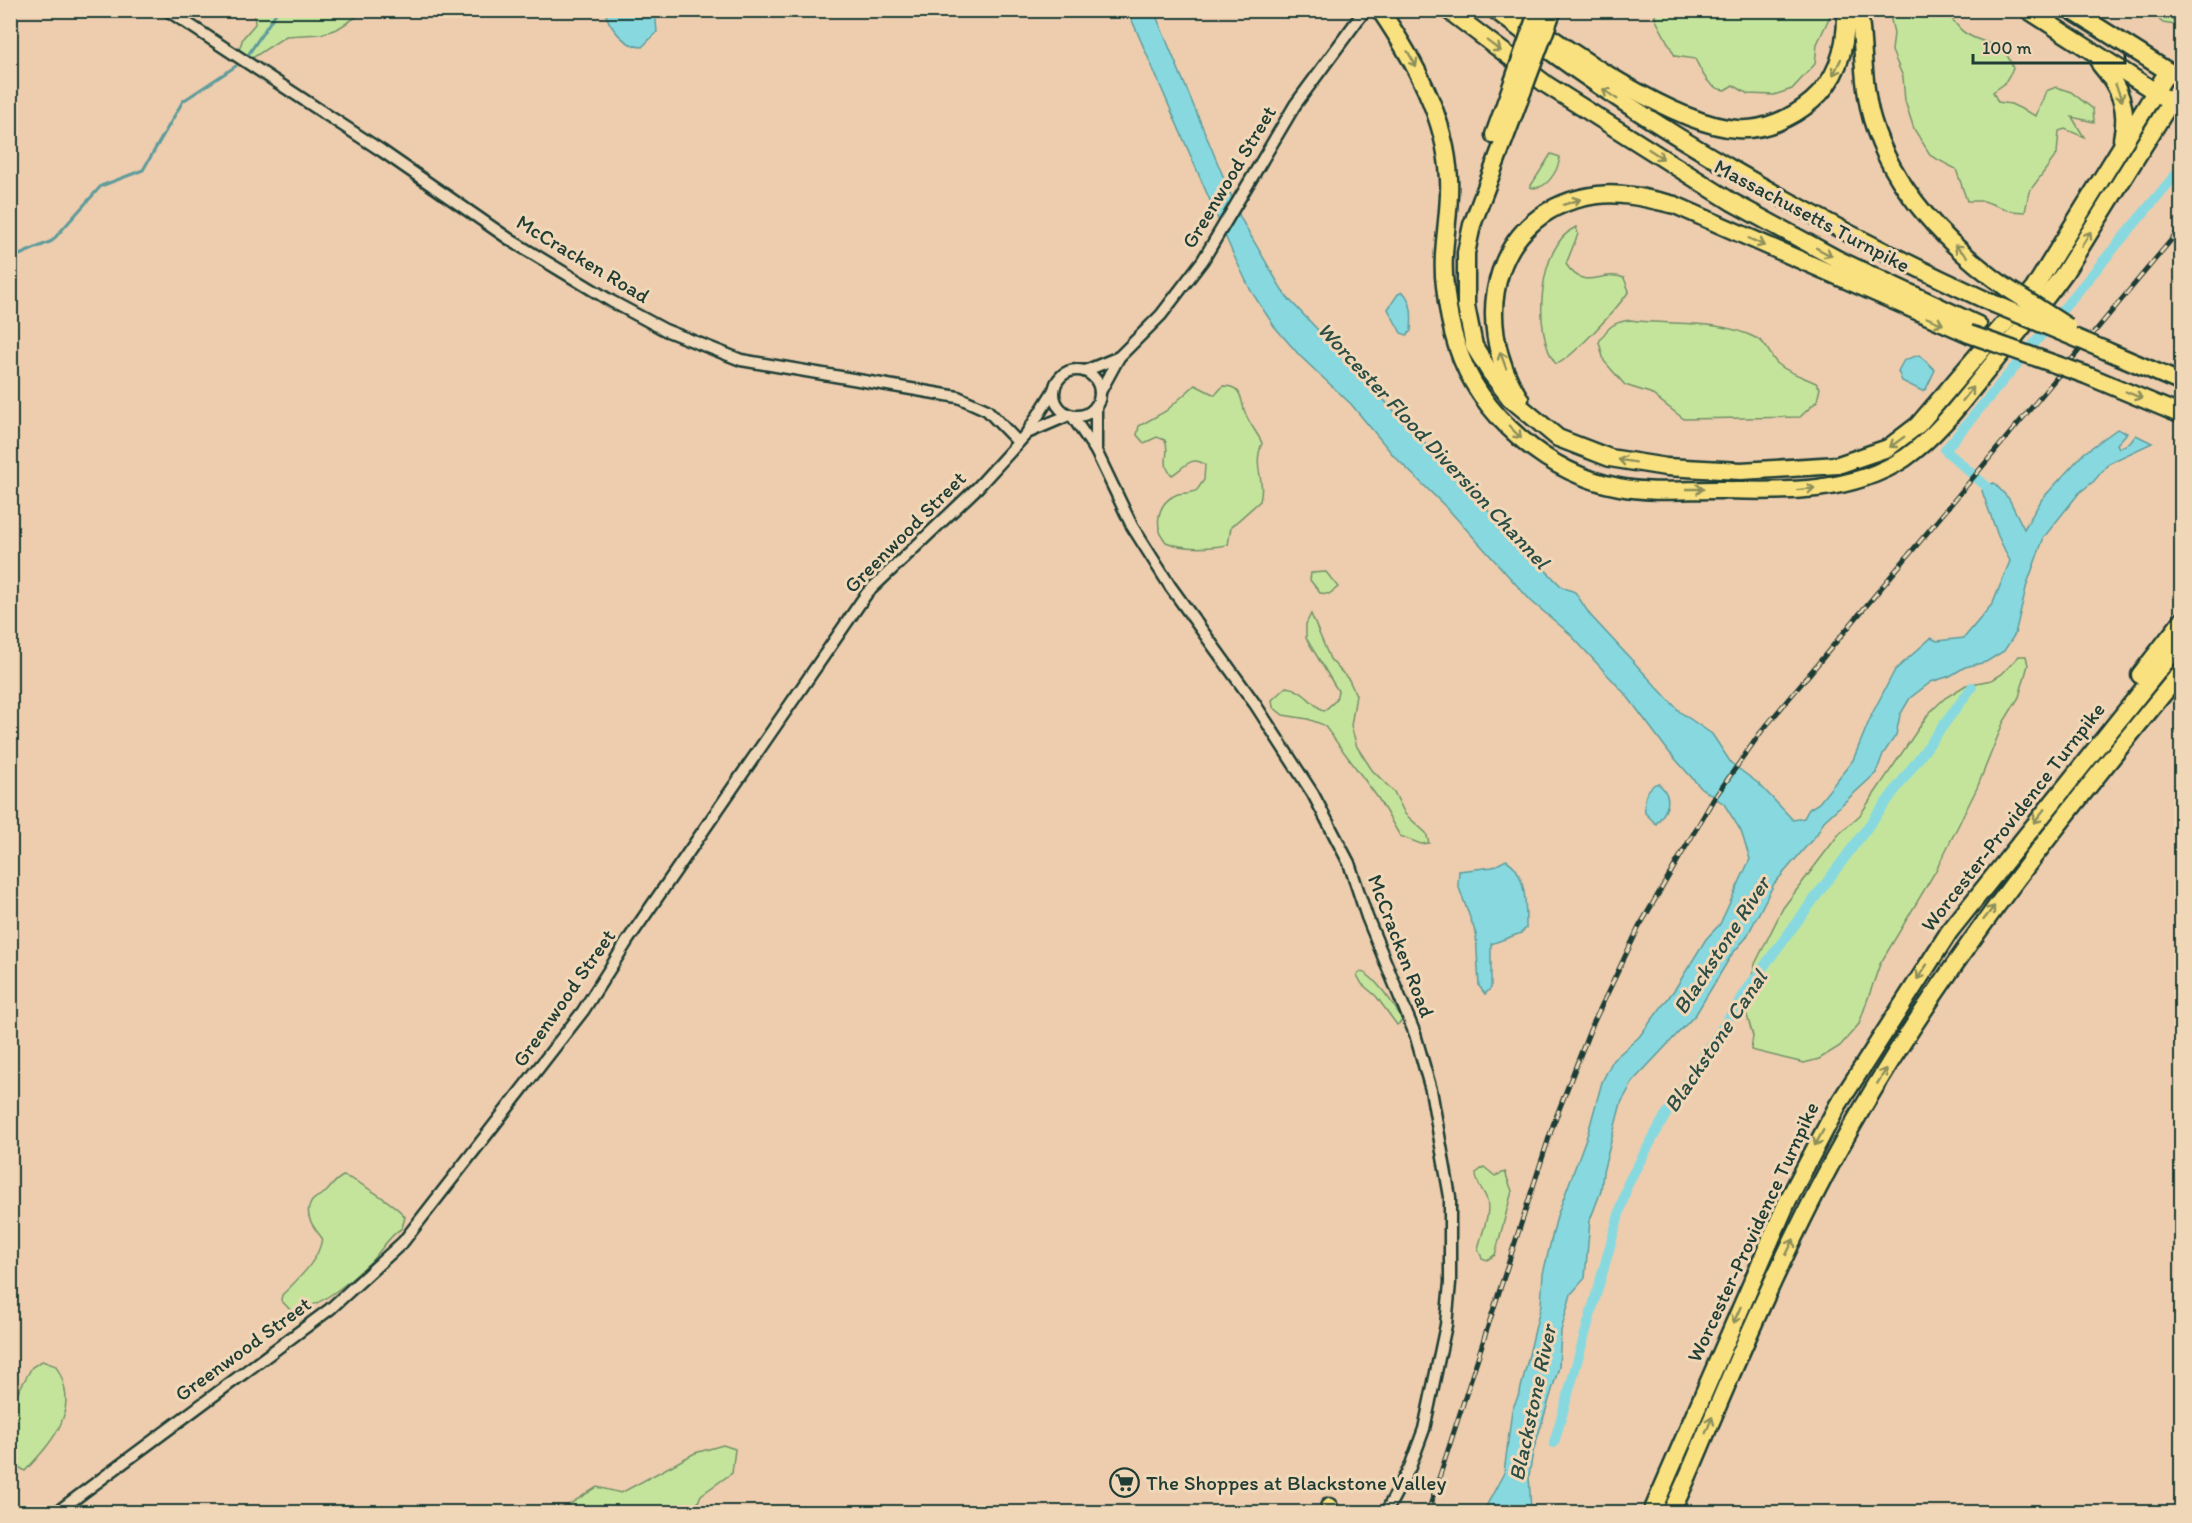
<svg xmlns="http://www.w3.org/2000/svg" width="2192" height="1523" viewBox="0 0 2192 1523" font-family="Itim,sans-serif">
  <rect width="100%" height="100%" fill="#edcdae"/>
  <filter id="ink" filterUnits="userSpaceOnUse"><feTurbulence type="fractalNoise" baseFrequency=".0167" numOctaves="2"/><feDisplacementMap in="SourceGraphic" scale="12" xChannelSelector="R" yChannelSelector="G"/><feConvolveMatrix kernelMatrix="1 2 1 2 8 2 1 2 1" color-interpolation-filters="sRGB"/></filter>
  <g filter="url(#ink)">
    <g fill="#c5e49b" stroke="#729068" stroke-width="1.5">
      <path d="M1828 10 1830 16 1817 44 1815 64 1792 89 1774 95 1748 94 1733 85 1725 90C1707 88 1703 73 1695 59L1675 56 1656 20 1654 11Z"/>
      <path d="M254 11H366L337 29 321 34 286 36 251 59 237 56 243 38 255 24Z"/>
      <path d="M1889 11H1947C1952 19 1957 28 1965 33 1985 46 2006 41 2013 69L2004 84 1993 92 1998 102 2011 104 2036 116 2046 91 2056 87 2071 92 2093 109 2094 122 2072 117 2084 137 2065 129 2059 131 2057 154 2029 192 2025 212 2011 211 1984 201H1967L1956 169 1931 156 1914 129 1905 101 1903 77 1892 51 1894 33Z"/>
      <path d="M2154 11H2169L2175 25 2163 23 2155 16Z"/>
      <path d="M1551 154 1560 157C1558 171 1546 192 1530 187Z"/>
      <path d="M1576 227 1578 234 1566 264C1585 293 1601 269 1624 278L1629 291C1619 306 1570 361 1556 364 1532 334 1538 244 1576 227Z"/>
      <path d="M1630 320C1673 326 1718 318 1758 339 1768 344 1770 358 1778 364 1788 373 1804 377 1816 383L1820 388 1817 401 1800 417 1684 419 1650 393 1625 385 1604 361 1599 342C1607 328 1613 322 1630 320Z"/>
      <path d="M1195 385 1215 395 1223 386C1246 386 1239 403 1247 417 1251 426 1258 434 1262 443 1252 469 1266 478 1260 501L1231 527 1228 545C1207 548 1185 550 1166 542 1153 526 1157 502 1178 494 1185 492 1191 494 1197 490L1204 480 1205 465C1191 454 1183 469 1172 475 1160 464 1171 452 1165 440L1157 437 1144 443 1137 435 1139 426 1166 411Z"/>
      <path d="M1326 572 1338 587 1329 594 1320 593 1310 580 1311 573Z"/>
      <path d="M1311 614 1330 659 1349 680 1356 695 1351 726 1357 747 1372 770 1394 792 1405 814 1426 833 1429 843 1421 844 1400 836 1378 798 1324 725 1308 719 1283 715 1273 707 1272 700 1286 687C1303 689 1310 703 1324 711L1336 700 1338 691 1306 638V624Z"/>
      <path d="M2019 656H2026L2028 665 2019 697 2003 723 1977 788 1935 872 1880 964 1859 1024 1840 1046 1819 1059 1804 1063 1751 1050 1753 1036 1744 1005 1755 964 1783 908 1839 834 1860 815 1929 713 1945 698 1966 685 1992 680 2002 674Z"/>
      <path d="M1361 972C1373 974 1398 1009 1402 1021L1397 1025 1376 996 1362 984 1357 975Z"/>
      <path d="M1484 1167 1495 1176 1505 1172 1512 1191 1495 1255 1487 1260 1482 1258 1478 1249C1481 1235 1491 1214 1487 1200 1484 1190 1476 1185 1476 1173Z"/>
      <path d="M343 1176C356 1179 399 1207 405 1217L402 1228C386 1238 381 1253 367 1265 348 1284 319 1307 292 1312L281 1300 282 1295C298 1279 319 1261 322 1238 313 1227 302 1213 313 1200 317 1196 322 1195 326 1192 332 1186 334 1181 343 1176Z"/>
      <path d="M42 1361 56 1366C81 1410 55 1439 25 1471L14 1464 11 1459V1405L32 1367Z"/>
      <path d="M723 1445 735 1449 732 1473 701 1495 694 1512H557L597 1487 621 1493 695 1453Z"/>
    </g>
    <g fill="#88d9df" stroke="#5e9b9b" stroke-width="1.5">
      <path d="M605 11H655L657 32 642 47C625 47 608 26 605 11Z"/>
      <path d="M1128 11H1154L1241 219 1285 295 1513 537 1562 587 1575 592 1590 615 1680 712 1712 734 1731 763 1759 784 1793 820 1804 818 1809 809 1819 803 1853 760 1872 714 1895 670 1931 638 1937 641 1964 638 1993 603 2010 561 1998 536 1982 491 1986 486 1994 483 2009 499 2024 529 2042 499 2084 453 2117 429 2127 433 2117 444 2119 448 2130 443 2136 435 2152 443 2109 463 2094 481 2079 493 2044 537 2027 584 2015 634 2004 651 1986 662 1965 667 1950 676 1931 682 1910 698 1900 715 1896 735 1883 754 1876 773 1824 821 1817 834 1774 884 1746 938 1732 954 1696 1014 1634 1080 1621 1103 1603 1172 1601 1191 1590 1220 1585 1278 1571 1294 1561 1331 1559 1367 1533 1452 1529 1475 1531 1512H1483L1504 1473 1512 1410 1520 1392 1541 1305 1543 1274 1557 1216 1588 1133 1602 1082 1613 1060 1639 1037 1675 989 1706 939 1720 924 1750 859 1741 831 1724 804 1701 788 1669 752 1627 696 1569 633 1531 601 1448 509 1394 456 1351 404 1300 356 1274 326 1251 291 1234 256Z"/>
      <path d="M1403 292C1413 302 1412 319 1411 331L1407 335 1401 333 1388 309 1398 294Z"/>
      <path d="M1919 355 1935 370 1926 389 1922 391 1902 381 1898 371 1904 360Z"/>
      <path d="M1655 784H1659C1674 798 1668 810 1656 824L1645 813C1644 800 1644 792 1655 784Z"/>
      <path d="M1506 860C1527 871 1526 909 1526 928L1521 933 1491 944V988L1485 994 1479 986 1476 934 1458 885 1459 871 1493 867Z"/>
    </g>
    <g fill="none" stroke-linecap="round" stroke-linejoin="round">
      <g stroke="#5e9b9b" stroke-width="3">
        <path d="M248 55 278 10"/>
        <path d="M10 259 52 241 101 186 143 170 183 101 236 66"/>
      </g>
      <g stroke="#88d9df" stroke-width="10">
        <path d="M1995 497 1986 486 1945 450 2182 167"/>
        <path d="M1554 1443 1628 1183 1665 1116 1750 985 1972 687"/>
      </g>
      <defs>
        <g id="minor">
          <path d="M167 10 382 151 512 241 611 301 665 330 741 360 958 397 987 410 1018 442"/>
          <circle cx="1077" cy="393" r="23"/>
          <path d="M1085 371 1119 357"/>
          <path d="M1100 392 1119 357 1161 315 1203 260 1295 105 1365 10"/>
          <path d="M1072 416 1096 451 1132 526 1170 586 1255 704 1313 794 1349 863 1367 917 1415 1034 1431 1090 1450 1197V1283L1446 1325 1424 1429 1410 1467 1386 1512"/>
          <path d="M1027 433 1069 415"/>
          <path d="M1096 451V406"/>
          <path d="M57 1512 330 1309 403 1242 583 1011 628 940 867 593 978 487 1027 433 1054 390"/>
        </g>
        <g id="highway">
          <path d="M1380 10C1414 60 1446 117 1449 179 1451 214 1440 251 1445 286 1447 305 1451 328 1457 346 1479 415 1548 474 1619 487 1654 494 1691 489 1726 490 1786 492 1852 493 1905 458 1936 436 1958 407 1982 377 2010 342 2039 308 2065 272L2182 84"/>
          <path d="M1448 10 1547 85 1732 202 1837 259 1978 325"/>
          <path d="M1495 10C1650 130 1815 222 1992 303"/>
          <path d="M1513 10C1563 48 1676 126 1737 129 1764 131 1792 118 1812 101 1839 78 1847 45 1846 10"/>
          <path d="M1859 10C1864 46 1862 84 1872 119 1892 189 1949 247 2007 288"/>
          <path d="M2028 10 2182 109"/>
          <path d="M2071 10 2177 77"/>
          <path d="M2100 64C2120 87 2129 109 2122 139"/>
          <path d="M1523 90 1472 225 1466 253V306L1474 346 1490 372 1510 398 1558 438 1610 458 1666 467 1741 471 1838 465 1888 448 1918 425 2033 290 2168 71"/>
          <path d="M1494 135 1513 82"/>
          <path d="M2107 351 2182 383"/>
          <path d="M2086 375 2182 415"/>
          <path d="M1520 399C1468 320 1494 207 1598 195 1624 192 1649 199 1675 205L1969 334"/>
          <path d="M2140 675 2182 621"/>
          <path d="M1329 1507 1330 1512"/>
          <path d="M1652 1512 1788 1200 1838 1105 1949 932 2182 641"/>
          <path d="M1671 1512C1687 1481 1699 1449 1713 1417 1749 1332 1787 1246 1831 1164 1927 985 2054 827 2182 671"/>
        </g>
      </defs>
      <use href="#minor" stroke="#1f3d34" stroke-width="15"/>
      <use href="#highway" stroke="#1f3d34" stroke-width="21"/>
      <use href="#minor" stroke="#efd7b7" stroke-width="10"/>
      <use href="#highway" stroke="#fae180" stroke-width="16"/>
      <defs>
        <path id="rail" d="M1428 1512 1553 1125 1590 1030 1639 927 1713 800 1761 732 2182 227"/>
      </defs>
      <use href="#rail" stroke="#1f3d34" stroke-width="5"/>
      <use href="#rail" stroke="#efd7b7" stroke-width="3" stroke-dasharray="9" stroke-linecap="butt"/>
      <defs>
        <g id="highway-bridge">
          <path d="M1513 82 1538 10"/>
          <path d="M1523 90 1552 12"/>
          <path d="M2007 288 2068 327"/>
          <path d="M1992 303 2107 351"/>
          <path d="M1969 334 2086 375"/>
        </g>
      </defs>
      <use href="#highway-bridge" stroke="#1f3d34" stroke-width="21" stroke-linecap="butt"/>
      <use href="#highway-bridge" stroke="#fae180" stroke-width="16"/>
    </g>
    <defs><path id="oneway-shaft" d="M-6 0H5M1.5-3L5.5 0L1.5 3" fill="none" stroke-width="1.6" stroke-linecap="round" stroke-linejoin="round" transform="scale(1.5)"/></defs>
    <g stroke="#8c8f5a">
      <use href="#oneway-shaft" transform="translate(1494 46) rotate(37)"/>
      <use href="#oneway-shaft" transform="translate(1412 59) rotate(60)"/>
      <use href="#oneway-shaft" transform="translate(1837 67) rotate(116)"/>
      <use href="#oneway-shaft" transform="translate(2119 93) rotate(68)"/>
      <use href="#oneway-shaft" transform="translate(1610 94) rotate(-145)"/>
      <use href="#oneway-shaft" transform="translate(1656 154) rotate(33)"/>
      <use href="#oneway-shaft" transform="translate(1572 202) rotate(-18)"/>
      <use href="#oneway-shaft" transform="translate(2086 239) rotate(-58)"/>
      <use href="#oneway-shaft" transform="translate(1757 242) rotate(24)"/>
      <use href="#oneway-shaft" transform="translate(1961 251) rotate(-137)"/>
      <use href="#oneway-shaft" transform="translate(1824 252) rotate(28)"/>
      <use href="#oneway-shaft" transform="translate(1935 321) rotate(23)"/>
      <use href="#oneway-shaft" transform="translate(1503 360) rotate(-110)"/>
      <use href="#oneway-shaft" transform="translate(1968 394) rotate(-52)"/>
      <use href="#oneway-shaft" transform="translate(2134 395) rotate(23)"/>
      <use href="#oneway-shaft" transform="translate(1515 432) rotate(46)"/>
      <use href="#oneway-shaft" transform="translate(1897 442) rotate(144)"/>
      <use href="#oneway-shaft" transform="translate(1627 461) rotate(-171)"/>
      <use href="#oneway-shaft" transform="translate(1695 489)"/>
      <use href="#oneway-shaft" transform="translate(1806 489) rotate(-7)"/>
      <use href="#oneway-shaft" transform="translate(2039 816) rotate(128)"/>
      <use href="#oneway-shaft" transform="translate(1989 913) rotate(-52)"/>
      <use href="#oneway-shaft" transform="translate(1922 972) rotate(124)"/>
      <use href="#oneway-shaft" transform="translate(1882 1076) rotate(-58)"/>
      <use href="#oneway-shaft" transform="translate(1819 1138) rotate(119)"/>
      <use href="#oneway-shaft" transform="translate(1790 1247) rotate(-64)"/>
      <use href="#oneway-shaft" transform="translate(1737 1315) rotate(114)"/>
      <use href="#oneway-shaft" transform="translate(1709 1425) rotate(-68)"/>
    </g>
  </g>
  <defs>
    <symbol id="supermarket-ring" viewBox="-11 -11 22 22"><circle r="9.5" fill="#efd7b7" stroke="#1f3d34" stroke-width="1.5"/><path d="M-6-5.5h2.5l.6 2H6L4.5 2H-2.5L-4.4-4H-6ZM-1.5 3.2a1.3 1.3 0 1 0 .1 0ZM3 3.2a1.3 1.3 0 1 0 .1 0Z" fill="#1f3d34"/></symbol>
  </defs>
  <g fill-rule="evenodd">
    <use href="#supermarket-ring" x="1108" y="1466" width="33" height="33"/>
  </g>
  <g text-anchor="middle" stroke-width="6" stroke-linejoin="round" paint-order="stroke">
    <g font-size="21" fill="#1f3d34" stroke="#efd7b7">
      <text transform="translate(1229 177) rotate(-59)" y="7">Greenwood Street</text>
      <text transform="translate(1812 216) rotate(28)" y="7">Massachusetts Turnpike</text>
      <text transform="translate(583 259) rotate(31)" y="7">McCracken Road</text>
      <text transform="translate(905 532) rotate(-45)" y="7">Greenwood Street</text>
      <text transform="translate(2013 817) rotate(-52)" y="7">Worcester-Providence Turnpike</text>
      <text transform="translate(1401 946) rotate(69)" y="7">McCracken Road</text>
      <text transform="translate(564 998) rotate(-55)" y="7">Greenwood Street</text>
      <text transform="translate(1753 1232) rotate(-65)" y="7">Worcester-Providence Turnpike</text>
      <text transform="translate(243 1349) rotate(-36)" y="7">Greenwood Street</text>
    </g>
    <g font-size="21" fill="#1f3d34" stroke="#efd7b7" text-anchor="start">
      <text x="1146" y="1490">The Shoppes at Blackstone Valley</text>
    </g>
    <g font-size="22" font-style="italic" fill="#2a4d45" stroke="#efd7b7">
      <text transform="translate(1434 445) rotate(47)" y="8">Worcester Flood Diversion Channel</text>
      <text transform="translate(1721 945) rotate(-57)" y="8">Blackstone River</text>
      <text transform="translate(1715 1041) rotate(-56)" y="8">Blackstone Canal</text>
      <text transform="translate(1532 1403) rotate(-78)" y="8">Blackstone River</text>
    </g>
  </g>
  <rect width="2192" height="1523" fill="none" stroke="#efd7b7" stroke-width="36"/>
  <rect x="18" y="18" width="2156" height="1487" fill="none" stroke="#1f3d34" stroke-width="2" filter="url(#ink)"/>
  <path d="M1973 54v9h152v-9" fill="none" stroke="#1f3d34" stroke-width="3"/>
  <text x="1982" y="54" font-size="18" fill="#1f3d34" stroke="#efd7b7" stroke-width="4.5" paint-order="stroke">100 m</text>
</svg>
